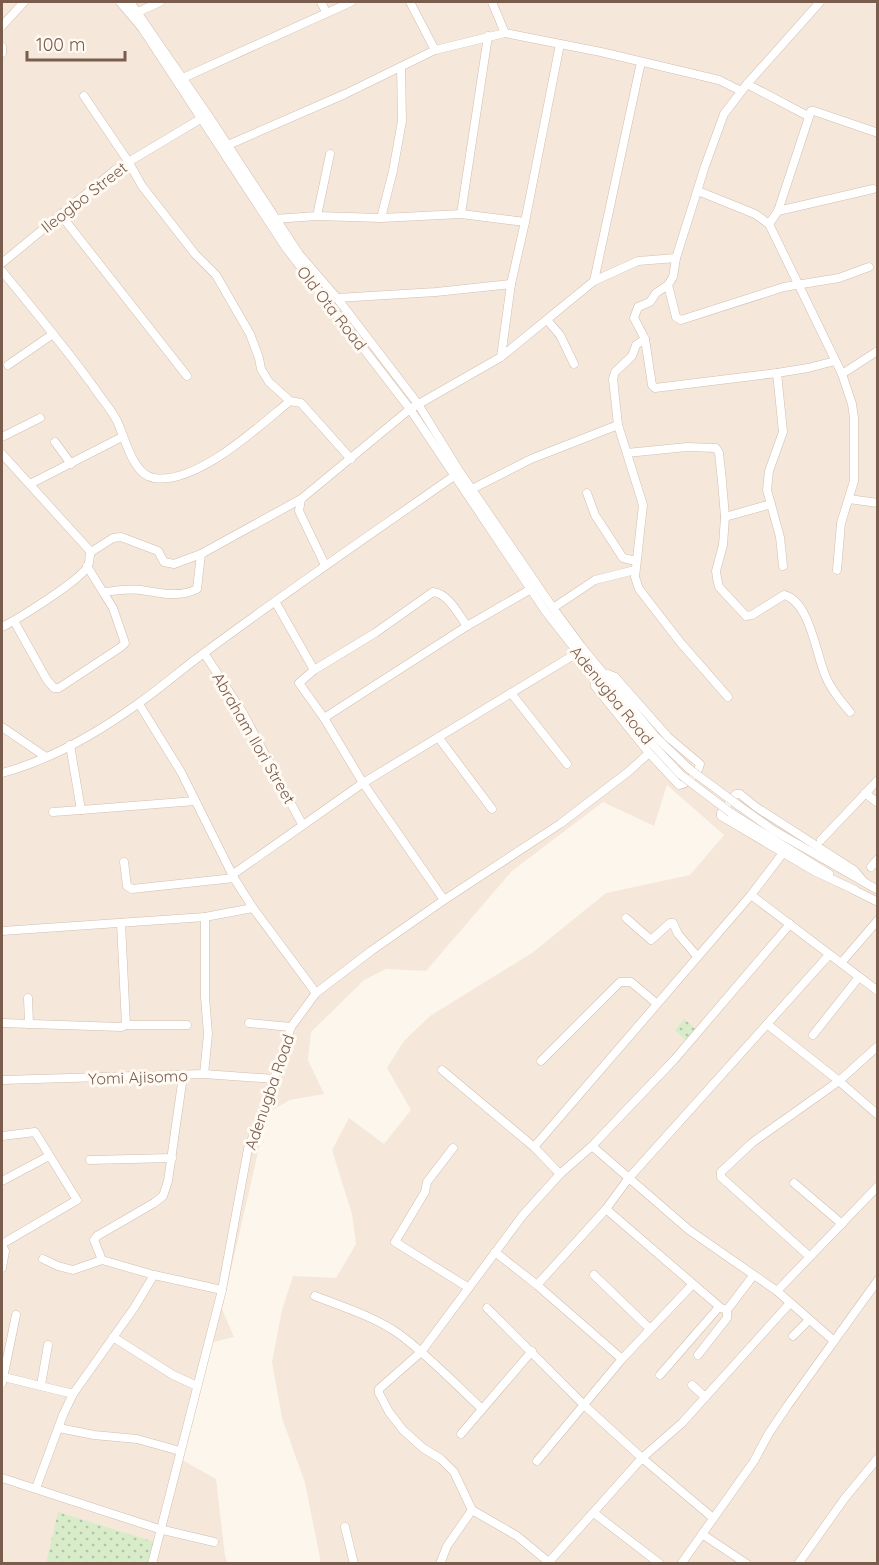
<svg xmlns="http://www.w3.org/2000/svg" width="879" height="1565" viewBox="0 0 879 1565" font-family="Quicksand,sans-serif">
  <defs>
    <pattern id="grass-dots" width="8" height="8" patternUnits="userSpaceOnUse" patternTransform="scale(1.5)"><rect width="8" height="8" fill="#d8ecc9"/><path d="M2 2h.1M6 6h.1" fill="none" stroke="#b4c2a5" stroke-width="1.8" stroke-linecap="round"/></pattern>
  </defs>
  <rect width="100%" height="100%" fill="#fdf6ec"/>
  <path fill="#f5e8da" d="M2 2H877V1563H320V1558L305 1483 282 1418 272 1362 282 1310 293 1276 336 1278 356 1244 352 1214 332 1150 349 1118 384 1144 411 1110 387 1068 403 1042 430 1016 532 953 606 893 690 875 724 835 667 785 654 826 603 802 512 871 426 971 386 969 364 980 311 1032 308 1060 324 1094 290 1100 267 1113 222 1309 234 1337 205 1344 177 1457 216 1479 225 1556 228 1563 2 1564Z"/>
  <g fill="url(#grass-dots)">
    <path d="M684 1019 697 1030 686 1041 675 1030Z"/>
    <path d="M58 1512 155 1542 151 1563 46 1564Z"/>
  </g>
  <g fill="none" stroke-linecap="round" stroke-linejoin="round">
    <defs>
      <g id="minor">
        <path d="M120 2 142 28 286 248 410 409 546 612 638 729 681 775"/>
        <path d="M130 2 208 115 299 254 337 298 418 404 460 472 553 608 581 646 655 736 688 768"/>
        <path d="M321 2 326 12"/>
        <path d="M410 2 435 50"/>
        <path d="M492 2 505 33"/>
        <path d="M820 2 747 84 724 114 705 166 676 258 673 277 668 285 676 317 681 320 784 287 839 278 869 267"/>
        <path d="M138 12 160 2"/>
        <path d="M2 26 24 2"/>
        <path d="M2 47V53"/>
        <path d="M183 78 351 2"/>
        <path d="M747 84 808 116"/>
        <path d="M84 96 128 161 142 186 195 254 216 275 250 334 259 358 261 369 269 382 290 401 301 403 351 459"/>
        <path d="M228 145 345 94 435 50 505 33 601 52 719 80 741 91"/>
        <path d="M698 191 755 214 769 224 842 374 852 404 854 418V481L841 523 837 570"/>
        <path d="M778 211 873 189"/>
        <path d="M60 214 187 376"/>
        <path d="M461 214 488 36"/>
        <path d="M317 216 330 154"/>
        <path d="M381 218 393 171 402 121 401 67"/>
        <path d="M274 219 317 216 381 218 461 214 525 222"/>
        <path d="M769 224 778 211 811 111H814L878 133"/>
        <path d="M2 263 115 170 202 118"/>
        <path d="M2 271C33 309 64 346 93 386 100 397 110 408 116 419 125 436 132 475 154 478 197 485 259 426 290 401"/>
        <path d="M594 281 641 62"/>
        <path d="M668 285 656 293 650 302 638 307 634 318 645 339 636 345 632 356 615 372 613 379 618 425 643 505 635 577 639 589 680 642 728 697"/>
        <path d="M337 298 436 292 511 284"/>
        <path d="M547 320 560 335 574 364"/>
        <path d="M645 339 652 385 655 388 777 373 808 368 835 361"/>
        <path d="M501 357 511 284 525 222 560 44"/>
        <path d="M8 365 53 334"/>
        <path d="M777 373 783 432 769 471 767 490 780 537 783 566"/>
        <path d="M842 374 876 352"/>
        <path d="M2 437 40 418"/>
        <path d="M55 442 71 464"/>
        <path d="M627 453 687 447 716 448 719 453 722 481 725 517 723 545 716 571 717 578 719 587 746 616 752 615 784 595C809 601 816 652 824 672 829 687 840 700 850 712"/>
        <path d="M2 454 91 552C89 556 90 561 88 566 81 580 18 619 2 627"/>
        <path d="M30 484 122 437"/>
        <path d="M472 489 531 459 618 425"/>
        <path d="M587 493 595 515 623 558 636 561"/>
        <path d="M849 499 878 503"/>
        <path d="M725 517 771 504"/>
        <path d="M91 552 113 538 121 537 158 551 164 562 174 564 201 554 301 499"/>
        <path d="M325 565 299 511 301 499 306 495 410 409 501 357 594 281 638 261 676 258"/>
        <path d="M87 566 103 592C115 591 129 588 141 590 159 593 179 598 197 589L201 554"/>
        <path d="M276 603 314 670"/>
        <path d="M553 608 595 580 635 570"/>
        <path d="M14 621 47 680 54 688H59L121 647 125 643 113 608 103 592"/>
        <path d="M204 653 243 713 302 824"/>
        <path d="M595 676V686L599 691 649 753 679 785C688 784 698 773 700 764L668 737 615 677 608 674"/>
        <path d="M511 693 567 764"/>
        <path d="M139 704 181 772 234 878 253 908 316 993"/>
        <path d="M324 718 467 626 531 589"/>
        <path d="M2 727 46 757"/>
        <path d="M438 737 492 809"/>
        <path d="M70 745 81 810 195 801"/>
        <path d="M2 773C50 760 99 732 139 703 162 687 182 669 204 653 286 592 370 535 454 476"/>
        <path d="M865 793 878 803"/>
        <path d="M738 805 773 830 878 890"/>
        <path d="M53 812 81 810"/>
        <path d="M731 813 829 874"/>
        <path d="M821 840 878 780"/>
        <path d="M124 862 127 886 132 889 234 878"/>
        <path d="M871 867 878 859"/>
        <path d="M232 875 363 783 577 653"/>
        <path d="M852 889 878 902"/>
        <path d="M855 890 814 871 721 816V813L736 794H740L756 807 854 870 864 882"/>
        <path d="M751 895 878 991"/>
        <path d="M444 900 363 783 324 718 299 683 314 670 375 633 433 592C448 593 459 615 467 626"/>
        <path d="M626 918 651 940 670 923H673L678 934 697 956"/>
        <path d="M121 923 126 1025"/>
        <path d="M2 931 205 917 253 908"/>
        <path d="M841 963 878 920"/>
        <path d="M28 998 29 1024"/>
        <path d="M2 1023 121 1027 126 1025H187"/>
        <path d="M249 1023 291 1027"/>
        <path d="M767 1024 839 1081 878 1115"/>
        <path d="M813 1035 859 977"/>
        <path d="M541 1061 620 982H631L656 1003"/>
        <path d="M442 1070 534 1147 560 1174"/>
        <path d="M204 1074 208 1034 205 997V917"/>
        <path d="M2 1080 204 1074 275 1079"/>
        <path d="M2 1136 35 1132 77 1200 2 1244"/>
        <path d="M592 1146 689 1230 777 1291 834 1341"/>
        <path d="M534 1147 751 895 783 853"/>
        <path d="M453 1148 427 1182 425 1192 395 1242 469 1288"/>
        <path d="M90 1160 172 1158"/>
        <path d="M2 1181 49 1156"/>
        <path d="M794 1183 842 1224"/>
        <path d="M606 1209 721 1308 727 1310 753 1276"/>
        <path d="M2 1245 5 1251 2 1268"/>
        <path d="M495 1252 537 1285 622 1359"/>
        <path d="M809 1256 721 1177V1172L753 1142 839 1081 878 1046"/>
        <path d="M43 1259 58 1266 73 1270 102 1260 154 1275 222 1290"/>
        <path d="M102 1260 94 1240 97 1236 154 1203 163 1196 168 1181 183 1076"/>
        <path d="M594 1275 649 1328"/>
        <path d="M537 1285 606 1209 628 1179 829 955"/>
        <path d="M777 1291 878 1186"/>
        <path d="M315 1296C343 1307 375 1317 399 1334 429 1356 455 1384 482 1409"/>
        <path d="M487 1308 584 1405 642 1458 713 1518"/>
        <path d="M793 1336 809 1320"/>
        <path d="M113 1337 173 1375 197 1386"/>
        <path d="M698 1355 727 1318V1310"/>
        <path d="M660 1375 719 1307"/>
        <path d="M4 1377 73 1394"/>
        <path d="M2 1383 16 1315"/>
        <path d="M41 1385 48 1345"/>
        <path d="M692 1385 705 1397"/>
        <path d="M59 1428 94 1435 137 1439 180 1451"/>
        <path d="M461 1434 532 1351"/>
        <path d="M537 1461 622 1359 692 1285"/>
        <path d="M2 1478 159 1529 214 1542"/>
        <path d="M36 1488 63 1415 73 1394 134 1308 154 1275"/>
        <path d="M594 1513 660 1564"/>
        <path d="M345 1527 354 1564"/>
        <path d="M702 1534 747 1564"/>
        <path d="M549 1562 642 1458 682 1423 790 1303"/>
        <path d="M152 1564 222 1290 248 1149 268 1098 291 1027 316 993 371 951 444 900 560 824 628 772 649 753"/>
        <path d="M440 1564 447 1546 472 1510"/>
        <path d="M551 1564 517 1536 472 1510 454 1472 441 1459 423 1448 403 1430 389 1412 379 1393V1389L421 1352 523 1215 560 1174 592 1146 674 1060 790 924"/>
        <path d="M681 1564 754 1461 769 1433 788 1405 878 1280"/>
        <path d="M798 1564 845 1498 878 1458"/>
      </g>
    </defs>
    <use href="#minor" stroke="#d1beb0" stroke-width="9"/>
    <use href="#minor" stroke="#fff" stroke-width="8"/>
    <defs>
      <g id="minor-bridge">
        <path d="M688 768 738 805"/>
        <path d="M681 775 731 813"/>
      </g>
    </defs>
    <use href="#minor-bridge" stroke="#d1beb0" stroke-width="9" stroke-linecap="butt"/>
    <use href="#minor-bridge" stroke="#fff" stroke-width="8"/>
  </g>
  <g text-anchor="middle" stroke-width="6" stroke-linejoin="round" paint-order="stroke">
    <g font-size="16" fill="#7a5c4d" stroke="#fffaf3">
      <text transform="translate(84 197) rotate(-38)" y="6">Ileogbo Street</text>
      <text transform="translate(332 308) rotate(52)" y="6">Old Ota Road</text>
      <text transform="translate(612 695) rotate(51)" y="6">Adenugba Road</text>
      <text transform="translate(254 738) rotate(60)" y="6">Abraham Ilori Street</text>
      <text transform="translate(138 1077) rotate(-2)" y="6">Yomi Ajisomo</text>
      <text transform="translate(269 1092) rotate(-71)" y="6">Adenugba Road</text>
    </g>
  </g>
  <rect width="879" height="1565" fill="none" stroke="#7a5c4d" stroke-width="6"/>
  <path d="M27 51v9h98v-9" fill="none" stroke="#7a5c4d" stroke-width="3"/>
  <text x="36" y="51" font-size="18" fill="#7a5c4d" stroke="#fffaf3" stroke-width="4.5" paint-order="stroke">100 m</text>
</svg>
